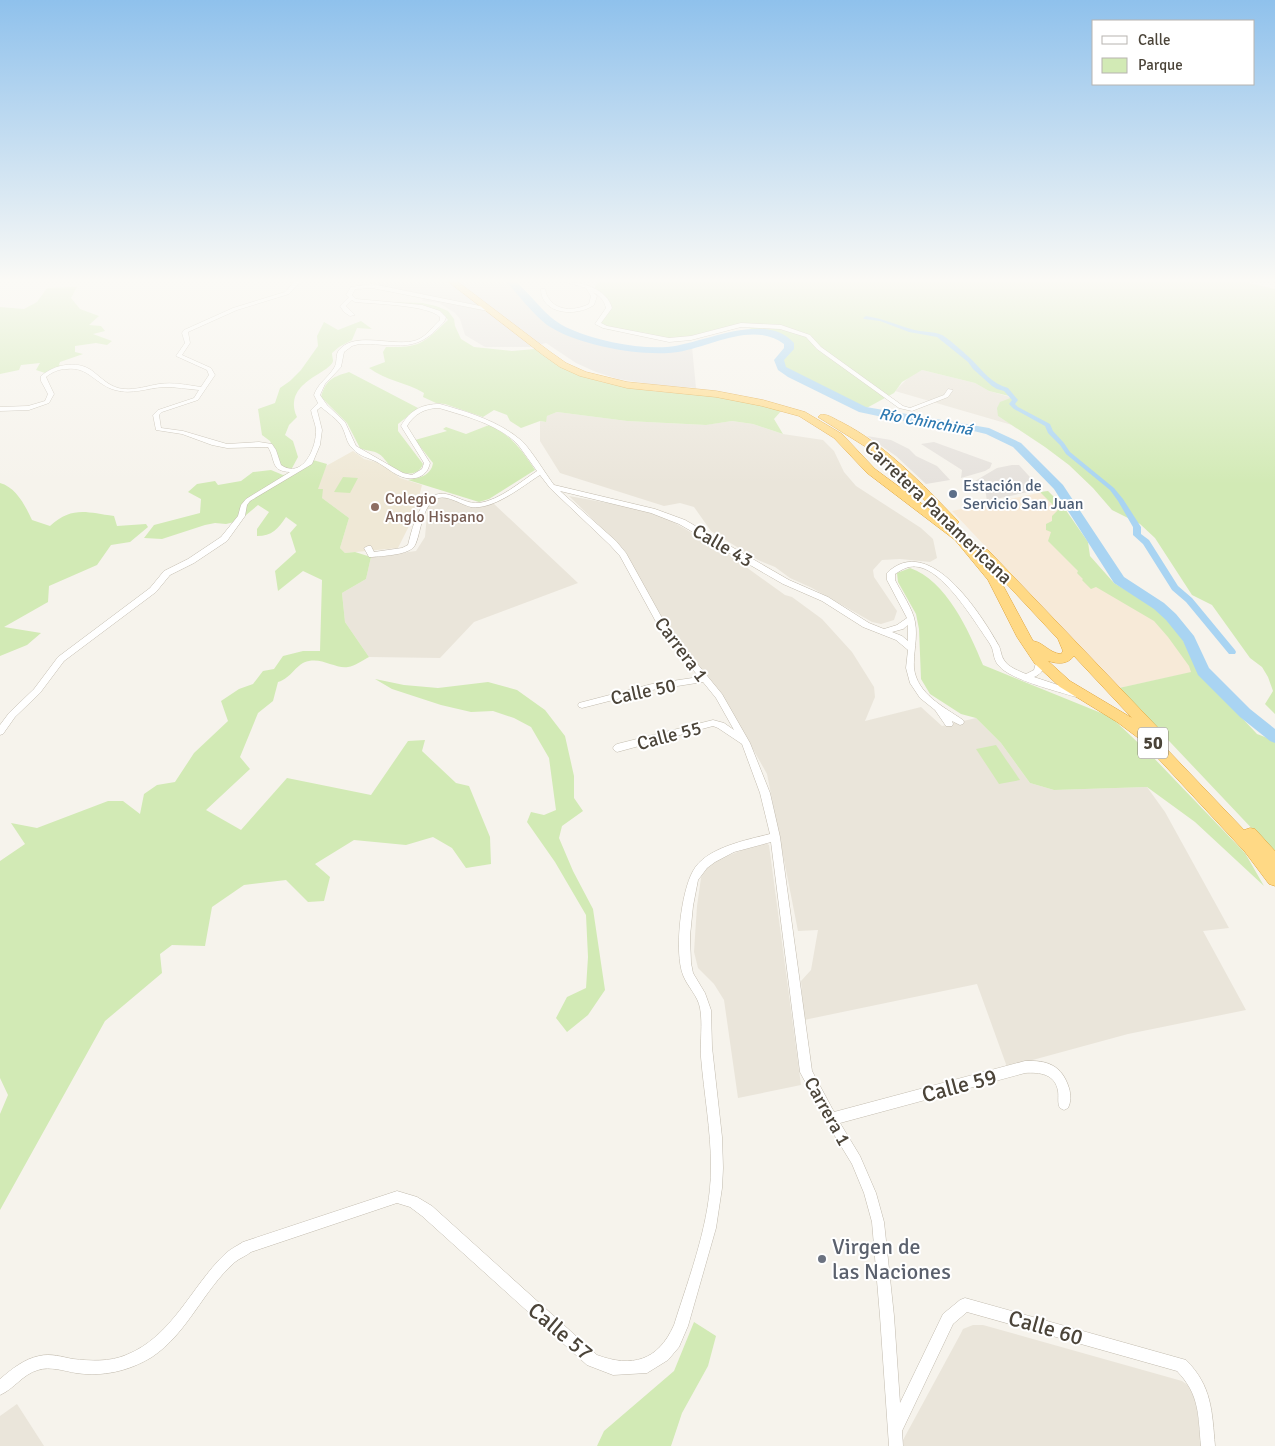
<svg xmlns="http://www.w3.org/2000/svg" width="1275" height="1446" viewBox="0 0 1275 1446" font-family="Signika,sans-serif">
  <rect width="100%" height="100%" fill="#f6f3ec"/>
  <g fill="#eae5da">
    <path d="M922 370 975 383 989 391 1014 398 998 416 1012 425 895 391 911 375Z"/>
    <path d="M557 412 627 421 705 425 732 421 753 424 783 434 823 440 834 451 844 472 856 486 921 528 933 539 937 558 930 562 900 559 882 560 873 570 874 577 897 611 894 620 881 624 872 622 812 588 790 578 775 567 758 560 711 531 694 507 680 503 664 506 560 473 540 441V421L545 422 547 416Z"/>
    <path d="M442 496 466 505 493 503 578 583 474 622 440 658 369 657 345 622 342 593 366 579 371 557 416 551 425 537 428 503 432 499Z"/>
    <path d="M569 496 635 508 663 516 728 554 785 595 792 597 822 619 852 652 874 687 875 697 865 721 921 707 942 726 976 718 1001 743 1030 783 1054 790 1147 787 1165 812 1229 928 1203 931 1246 1010 1128 1034 1007 1067 977 984 804 1020 801 981 811 970 818 930 798 931 767 774 731 710 665 629 625 551Z"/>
    <path d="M763 842 769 845 801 1085 738 1098 724 1000 714 984 698 968 694 952 697 906 702 871 717 860Z"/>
    <path d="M973 1325H983L1182 1381 1189 1386 1196 1402 1202 1446H904L903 1440 960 1335 963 1329Z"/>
    <path d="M17 1404 44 1446H0V1416Z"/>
  </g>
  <path fill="#f7ead8" d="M1048 491 1063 506 1070 551 1157 618 1198 671 1119 688 952 511Z"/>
  <g fill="#e6e2dd">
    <path d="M362 282H446L448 284 456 282H511L527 296 545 319 578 335 614 344 648 349 665 350 692 347 696 388 656 385 618 379 596 372 576 363 546 343 530 347H485L465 335 460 319 455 313 439 303 422 301 427 295 385 289Z"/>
    <path d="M867 436 891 440 909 449 916 456 937 466 950 480 926 484 896 456Z"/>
    <path d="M934 442 992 463 990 468 985 471 961 478 962 470 921 444Z"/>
    <path d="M1012 465H1019L1039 487 1037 490 987 501 985 488 975 481 997 468Z"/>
  </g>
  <path fill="#efe8d6" d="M353 451 364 459 383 464 400 478 422 485 414 516 398 548 345 553 340 548 349 518 322 498 317 489 326 466Z"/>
  <g fill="#d2eab5">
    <path d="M599 282H1245L1275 289V714L1265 704 1273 691 1268 677 1262 667 1250 658 1212 605 1192 595 1155 538 1140 524 1112 510 1093 488 1069 465 1045 447 998 416 997 408 1000 402 1013 397 989 391 975 383 922 370 902 382 894 393 863 410 806 383 782 368 779 360 789 349V343C777 328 758 334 742 325L688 340H667L606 329 600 323 610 308 595 289V286Z"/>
    <path d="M77 287 71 298 80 309 99 316 89 325 101 326 105 331 93 334 112 341 107 345 96 343 75 346V352L83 354 60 362 59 365 63 367 45 373 36 370 40 363 21 365 19 370 0 374V307L24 309 37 302 47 288Z"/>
    <path d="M390 302 422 303 436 306 448 311 454 319 455 326 461 339 474 347 512 351 535 349 561 366 581 375 602 382 652 391 714 396 782 410 774 419 783 434 753 424 732 421 706 425 627 421 557 412 547 416 546 422 540 421 521 428 510 421 507 415 494 410 483 417 445 404 436 403 423 397 424 393C406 382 386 381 369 368L385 362 383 352 386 347C421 348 423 343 448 320 437 302 409 307 390 302Z"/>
    <path d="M361 321 372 329 357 328 352 340 339 347 332 353C332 356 333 359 333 361 330 374 282 382 297 417L289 425 285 435 293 441 298 457 291 470 282 467 270 441 262 435 258 409 275 403 280 388 290 381 301 370 318 346 317 336 324 322 338 330Z"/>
    <path d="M349 372 418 408 398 424V431L423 464C419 477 402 475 393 468 387 464 385 458 379 454 373 450 366 451 360 448L347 423 321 397C326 379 333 377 349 372Z"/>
    <path d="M489 425C511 435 522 450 535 470L489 499 479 502 408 480C419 478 431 476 433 463L415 440 447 431 443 429 446 427 466 434Z"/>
    <path d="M313 460 327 464 318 489H323L322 498 349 518 340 548 345 553 355 552 371 557 366 579 342 593 345 622 369 657C363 660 355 666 348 667 336 669 323 658 309 661 296 663 292 678 278 682L273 701 258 713 240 757 250 769 206 810 241 830 287 778 371 795 408 741 425 740 422 751 456 783 469 786 490 837 491 864 466 868 452 848 433 837 406 845 354 840 315 864 330 877 324 901 308 902 286 880 244 885 212 907 205 946 172 945 160 954 162 973 105 1021 0 1210V1114L8 1095 0 1078V861L25 844 11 823 37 828 108 801H123L140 814 144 794 157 785 175 782 194 753 228 721 221 701 239 689 253 684 263 671 274 669 283 656 303 651H320L322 580 303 571 278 591 275 571 296 552 290 533 297 525 286 517C278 529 272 536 257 536V529L269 512 258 505 239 521 226 524 215 523 205 525 162 539 144 538 154 525 200 513 201 499 188 492 197 484 215 481 218 485 241 481 253 472 271 470 283 475 294 472Z"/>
    <path d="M343 477 358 478 350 493 334 492Z"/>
    <path d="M0 483C16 487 26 507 32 520L50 526C72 506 86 512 114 516L117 526 146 524 148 527 130 542 111 545 97 565 49 586 48 602 4 627 41 633 27 645 0 656Z"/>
    <path d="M1048 491 1063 506 1088 542 1090 556 1114 583 1157 609 1179 632 1198 671 1257 734 1275 741V853L1119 688 1191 672 1189 666 1168 637 1154 621 1096 587 1091 589 1082 580 1083 579 1077 573 1078 571 1048 541 1051 532 1046 530V524L1052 521V516L1058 510 1040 492Z"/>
    <path d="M910 568C946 580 969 631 983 665L1111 717 1150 754 1245 853 1264 886 1195 822 1147 787 1054 790 1030 783 1001 743 976 718 961 714 930 694 921 679 919 629 916 614 898 582 897 573Z"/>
    <path d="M375 679 404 685 438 688 488 682 517 690 545 710 565 736 574 776V798L583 811 562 826 559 838 573 871 593 909 605 990 588 1015 567 1032 556 1018 567 997 586 988 588 957 586 915 555 862 527 822 531 812 544 815 556 810 549 758 531 727 514 718 493 711 471 712 441 705 392 689Z"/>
    <path d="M996 745 1020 780 999 784 976 749Z"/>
    <path d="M694 1322 716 1336 708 1366 682 1413 671 1446H597L604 1431 674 1371Z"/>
  </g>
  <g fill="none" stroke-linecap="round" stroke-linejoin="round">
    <path fill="#a9d4f2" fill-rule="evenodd" d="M866 316C883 319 895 324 911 329 920 332 933 331 942 335 949 339 966 354 972 360 983 371 992 384 1008 388L1018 400 1015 404 1018 407 1050 424 1053 431 1064 443 1070 452 1114 488 1123 499 1141 527V534L1149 540 1178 586 1192 598 1235 650 1236 652 1235 654H1229L1186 602 1172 590 1143 544 1133 535V527L1118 501 1110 490 1066 454 1060 445 1048 433 1045 426 1014 409 1009 404 1012 400 1004 391 997 389 992 386 973 369 968 362 937 337 909 332 880 321 864 319 863 318Z"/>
    <path fill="#a9d4f2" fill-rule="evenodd" d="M507 282H516C535 298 546 319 570 329 598 341 636 349 667 347 703 344 764 310 794 343V349L784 360 786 367 866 407 989 428 1021 443 1063 485 1124 577 1164 603 1176 614 1194 636 1209 668 1250 709 1275 729V743L1270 741 1240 717 1198 675 1183 641 1166 620 1154 609 1114 583 1054 489 1013 447 986 434 961 428 897 420 859 412 788 377 778 370 774 360 784 348V344C753 321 712 346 678 352 643 357 582 346 552 328 539 321 517 294 507 282Z"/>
    <defs>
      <g id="minor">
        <path d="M294 282H300L289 294 237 310 188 332 190 343 182 355 211 368 215 375 198 400 162 412 159 415 161 428 183 431 227 444 259 442 272 444 276 450 281 465C303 480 317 447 316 429 315 423 312 416 311 410L318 403 314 395C318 383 328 378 334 368 338 362 335 355 339 350 355 330 396 348 417 340 427 336 433 326 440 320V317C428 305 375 304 355 302L352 300 346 306 355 315 350 316 344 312 340 306 349 297 346 295 351 287 372 284 490 308V310L488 311 372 288 355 289 352 295 356 299 422 305 440 311 446 317C445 322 441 325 437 329 413 354 390 343 359 344L352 346 344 352 341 367 325 384 320 395 327 405 345 422 356 446 403 473 412 475 422 469 424 463 401 426C410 410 422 404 440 404 468 412 499 421 522 441 532 451 545 473 554 485L655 509 685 520 789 580 828 597 869 623 884 629 897 625 907 618 887 580V573C929 532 981 614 999 646 1001 650 1001 656 1004 660 1008 667 1019 671 1026 674L1034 670 1037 659H1043C1046 667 1042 674 1034 677L1079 692 1080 694 1076 697C1057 691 1011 680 999 666 994 661 994 654 992 648 990 643 985 637 982 632 969 613 943 572 919 567 909 565 903 569 895 574V580C901 592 913 609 915 622 918 638 913 653 914 668 917 694 944 707 963 720L964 722 963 724 960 725 952 721 953 724 952 726H946L935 710 920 698 910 683 906 668 908 650 896 640 863 627 822 601 783 584 679 524 651 513 560 491 616 541 626 553 667 627 722 694 750 743 770 793 780 837 812 1071 834 1112 1025 1061C1047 1060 1062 1065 1069 1088 1071 1095 1071 1102 1068 1108L1064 1110 1060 1108C1057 1103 1059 1097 1058 1091 1055 1074 1040 1072 1025 1073L840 1123 860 1156 876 1193 884 1222 894 1316 900 1403 943 1314 960 1300 965 1298 1186 1360C1212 1386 1212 1411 1215 1446H1201C1198 1415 1200 1395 1177 1371L967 1312 953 1324 902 1431 903 1446H889L880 1316 872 1222 864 1193 852 1164 827 1123 800 1072 771 842 734 852 715 862 707 868 698 880 693 906 690 936 691 963 693 973 705 993 711 1010 712 1047 722 1137 723 1168 722 1188 716 1228 688 1326 679 1347 668 1360 647 1373 613 1375 587 1365 422 1216 410 1207 397 1203 251 1252C246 1256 240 1258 235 1262 203 1290 188 1333 152 1357 129 1371 103 1377 76 1373 64 1371 50 1366 38 1370 23 1374 14 1389 0 1395V1379C12 1369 24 1359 39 1356 51 1353 62 1357 73 1359 90 1361 110 1362 126 1355 172 1337 191 1287 224 1255 230 1249 237 1246 243 1242L397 1191 417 1197 432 1206 597 1355C632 1368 658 1361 674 1325 690 1274 711 1221 711 1167 711 1130 704 1094 701 1057 700 1041 703 1024 700 1008 698 996 687 986 683 975 674 952 681 892 693 871 705 848 746 840 770 834L760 793 742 744 718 728 713 726 617 752 614 750 613 748 614 746 617 744 713 720 724 723 734 730 716 698 703 682 652 690 582 708 579 707 578 705 579 703 652 684 699 677 661 631 620 556 610 545 550 488 540 475C521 487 494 510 471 507 462 505 448 495 438 498 420 504 421 540 413 548 405 555 382 556 372 557H369L364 548 368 546H371L374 552 402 548 408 545C413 525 422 486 450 495 459 498 469 504 479 503 500 500 520 482 537 471 531 463 525 454 519 446 501 425 465 416 439 408 425 408 414 414 407 426L430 463C428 470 426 474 419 477 402 483 390 469 377 462 369 458 359 456 353 449 346 443 346 433 341 425 336 418 328 413 321 407L317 410 322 430 320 445 312 464 250 501 247 505 245 516 227 541 194 563 170 575 156 592 64 661 40 693 15 717 3 734 0 735V725L9 713 34 689 58 657 150 588 164 571 188 559 221 537 238 516 241 505 246 499 290 472C270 471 276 460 268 447L227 448 212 445 182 434 156 430 153 415 158 410 194 398 199 390C187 389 176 387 164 387 147 388 132 395 115 390 96 385 88 366 67 369 59 369 52 372 46 377L54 394 49 403 29 410 0 411V407L28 406 45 401 48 394 41 381V376C54 365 76 360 91 370 102 378 110 388 124 389 136 390 147 386 159 384 173 382 187 385 201 387L209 375 207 370 176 356 185 343 182 333 184 330 233 308 285 292ZM908 625V641L902 636 892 632 903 629Z"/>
        <path d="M565 282C583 282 607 289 612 308L601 323 607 326 669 338 691 336 741 323 781 325 810 335 821 347 903 406 910 408 944 395 948 389 953 390 948 397 912 411 899 408 817 349 806 337 780 329 741 327 691 340 669 342 603 328 595 324 606 308C604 300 600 296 593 292L597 296 594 305C577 317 541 315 541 289H545C546 293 547 297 550 300 559 312 577 310 589 304L591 296 586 288Z"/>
      </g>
      <path id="trunk" d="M449 282H458L549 351 566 363 586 372 627 382 716 391 763 400 805 412 842 434 875 469 944 520 904 479 874 452 818 417 820 415C827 413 834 419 841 422 886 445 922 484 957 520L959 522 957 524 951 525 963 534 978 553 984 549 988 550 1163 733 1165 737 1160 742 1244 830 1250 828 1255 829 1275 851V886L1269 884 1245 852 1141 740 1117 722 1060 687 1035 664 1017 637 988 580 955 540 867 473 834 438 799 416 762 406 716 397 627 388 580 376 560 367 543 355ZM988 564 1058 639 1063 651 1061 654C1049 653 1043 642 1033 641L999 578ZM1074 656 1132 718 1070 681 1048 661C1058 664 1067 665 1074 656Z"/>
    </defs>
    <use href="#minor" stroke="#c2bbae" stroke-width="1"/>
    <use href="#trunk" stroke="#e0a43c" stroke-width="1"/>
    <use href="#minor" fill="#fff" fill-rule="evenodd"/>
    <use href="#trunk" fill="#ffd985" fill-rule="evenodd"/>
  </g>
  <linearGradient id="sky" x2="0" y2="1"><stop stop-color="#8fc1ec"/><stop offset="0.58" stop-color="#fbfaf6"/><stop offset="1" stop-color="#fbfaf6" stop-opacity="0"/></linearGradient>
  <rect width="1275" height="484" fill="url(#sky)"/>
  <circle fill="#5c6f8a" stroke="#fff" stroke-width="2" cx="953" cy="494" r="5"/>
  <circle fill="#8d6e63" stroke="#fff" stroke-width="2" cx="375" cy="507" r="5"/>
  <circle fill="#6b7280" stroke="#fff" stroke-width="2" cx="822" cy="1259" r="5"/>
  <g text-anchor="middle" stroke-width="4" stroke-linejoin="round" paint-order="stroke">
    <g font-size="16" font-style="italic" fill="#2e7ab2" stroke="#fff">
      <text transform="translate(926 421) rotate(10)" y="6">Río Chinchiná</text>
    </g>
    <g font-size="16" fill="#4e5e75" stroke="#fff" text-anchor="start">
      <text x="963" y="491">Estación de<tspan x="963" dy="18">Servicio San Juan</tspan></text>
    </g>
    <g font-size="16" fill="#785e54" stroke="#fff" text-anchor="start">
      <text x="385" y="504">Colegio<tspan x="385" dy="18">Anglo Hispano</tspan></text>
    </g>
    <rect fill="#fff" stroke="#817c74" stroke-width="1" x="1138" y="727.5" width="30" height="31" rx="4"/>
    <g font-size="18" font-weight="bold" fill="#4b4439">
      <text x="1153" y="749">50</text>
    </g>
    <g font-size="19" fill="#4b4439" stroke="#fff">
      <text transform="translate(939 512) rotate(44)" y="7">Carretera Panamericana</text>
      <text transform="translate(723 545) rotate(30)" y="7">Calle 43</text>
      <text transform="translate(682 649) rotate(53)" y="7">Carrera 1</text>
      <text transform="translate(643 691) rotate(-12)" y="7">Calle 50</text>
      <text transform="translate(669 735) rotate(-15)" y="7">Calle 55</text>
      <text transform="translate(828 1111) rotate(61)" y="7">Carrera 1</text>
    </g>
    <g font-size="22" fill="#4b4439" stroke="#fff">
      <text transform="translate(959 1085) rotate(-15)" y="8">Calle 59</text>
      <text transform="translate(1046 1327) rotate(16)" y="8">Calle 60</text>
      <text transform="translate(561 1331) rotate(40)" y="8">Calle 57</text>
    </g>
    <g font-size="22" fill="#5b616d" stroke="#fff" text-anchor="start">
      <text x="832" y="1254">Virgen de<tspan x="832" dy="25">las Naciones</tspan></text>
    </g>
  </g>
  <rect x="1092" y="20" width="162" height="65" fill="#ffffff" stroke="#b7b4b0"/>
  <rect x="1102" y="36" width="25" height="8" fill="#ffffff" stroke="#b7b4b0"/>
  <text x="1138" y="45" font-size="15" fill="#4b4439">Calle</text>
  <rect x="1102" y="58" width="25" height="15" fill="#d2eab5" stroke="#b7b4b0"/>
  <text x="1138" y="70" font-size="15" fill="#4b4439">Parque</text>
</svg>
